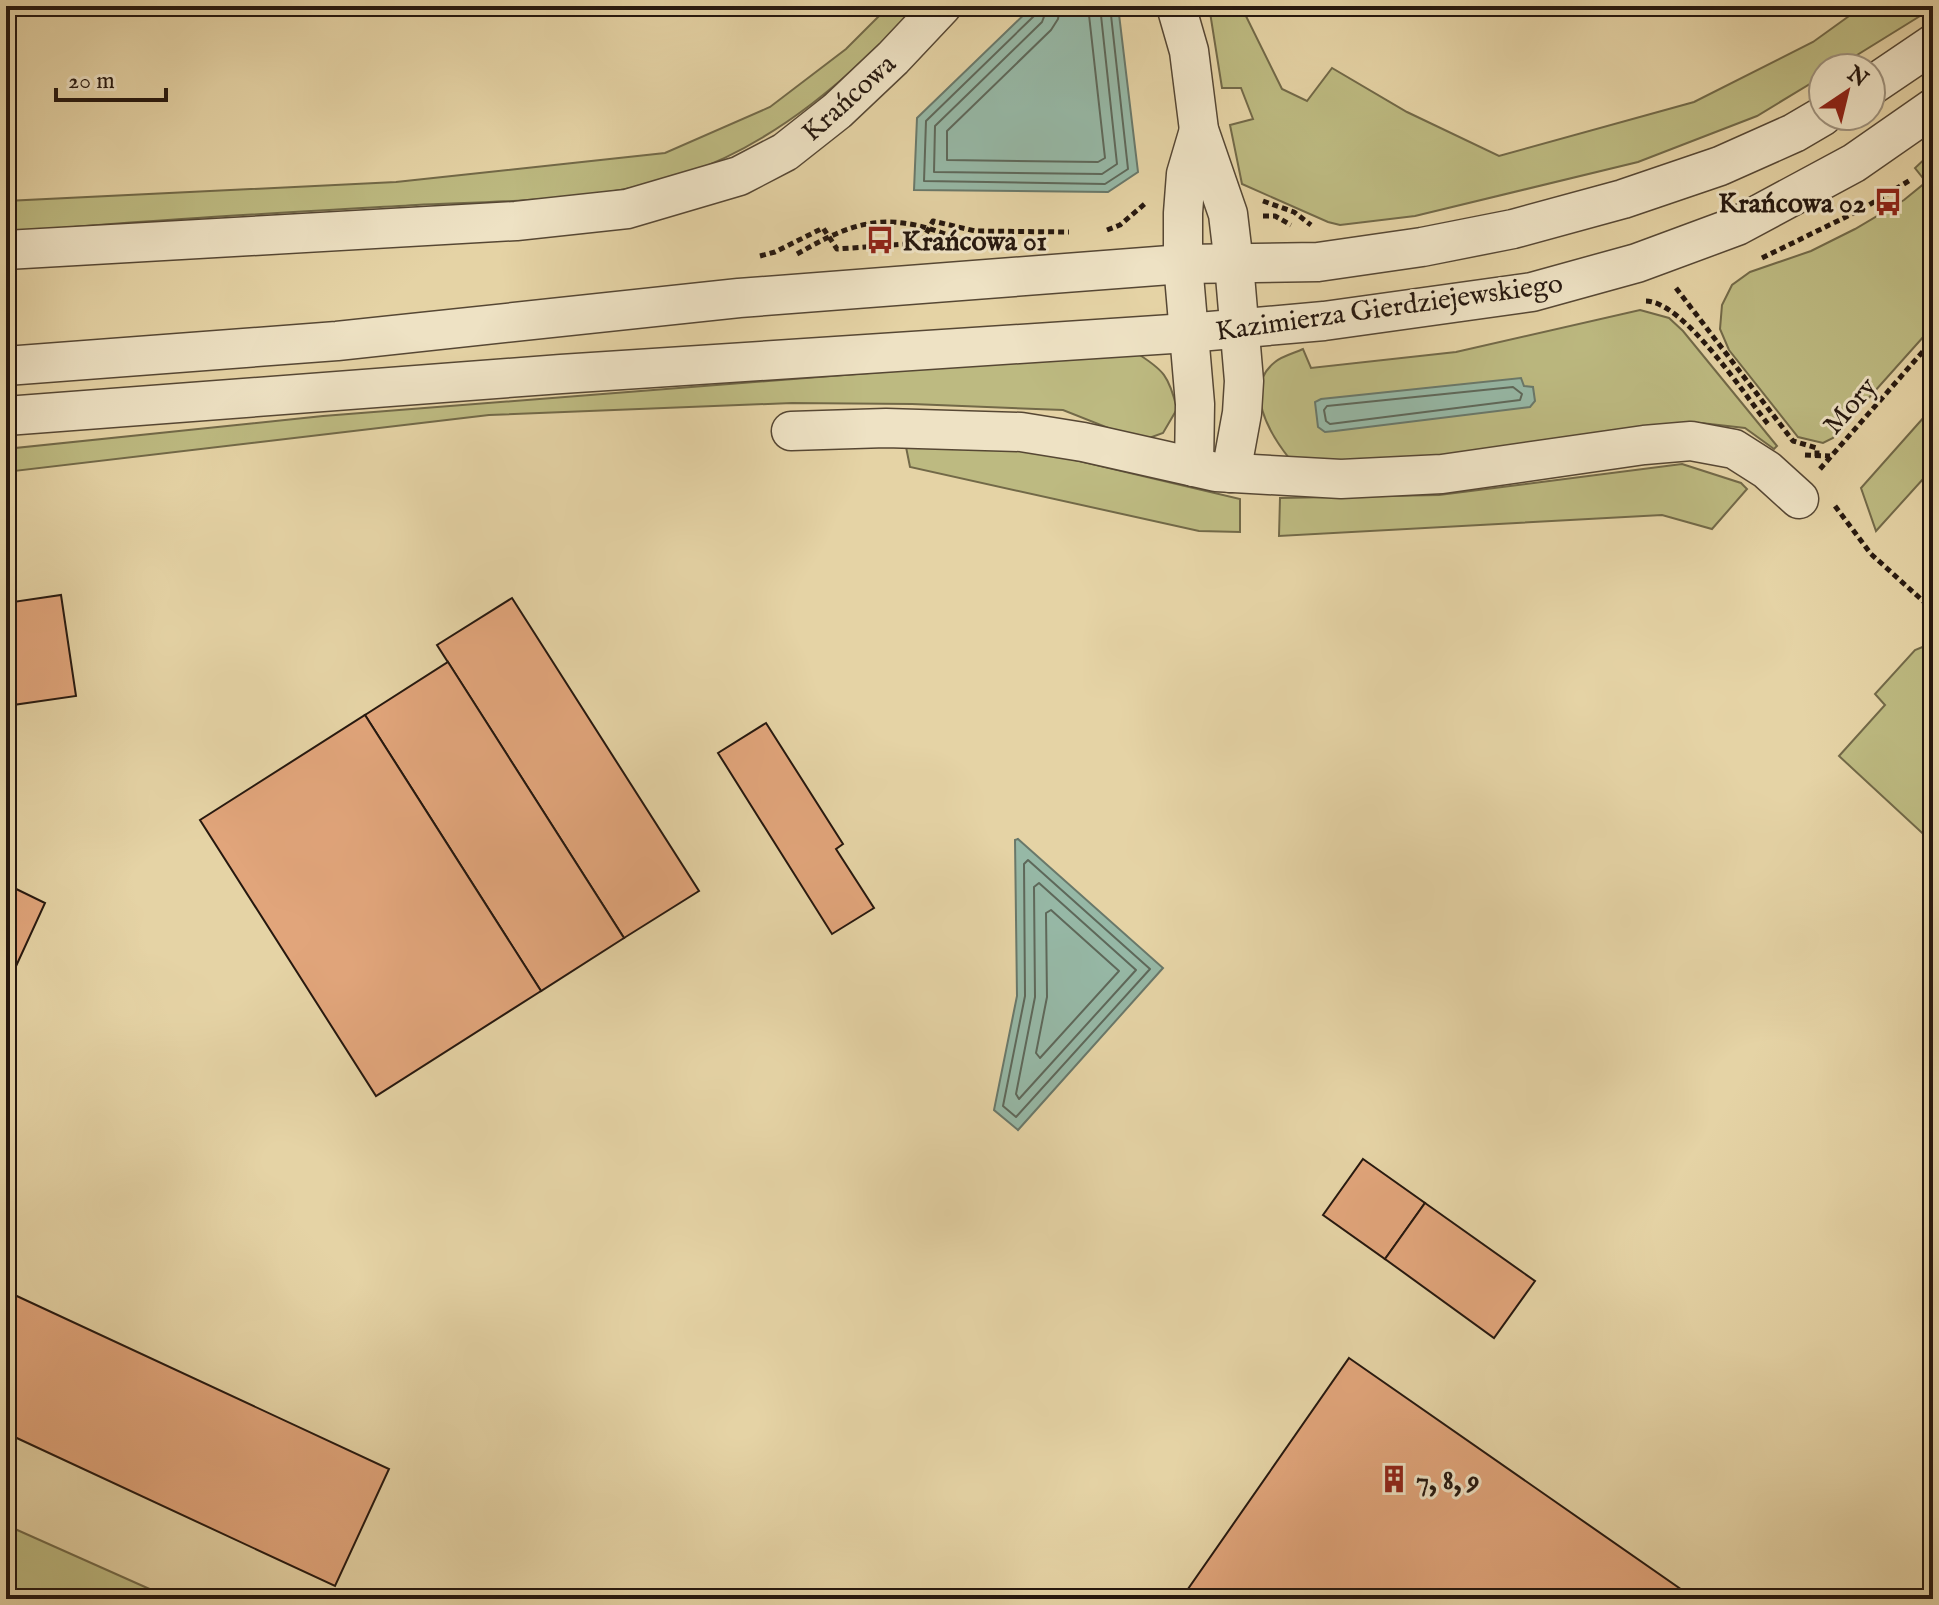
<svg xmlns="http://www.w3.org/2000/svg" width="1939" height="1605" viewBox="0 0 1939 1605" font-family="'IM FELL English',serif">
  <rect width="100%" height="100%" fill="#e5d3a5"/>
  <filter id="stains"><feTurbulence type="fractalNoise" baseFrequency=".0025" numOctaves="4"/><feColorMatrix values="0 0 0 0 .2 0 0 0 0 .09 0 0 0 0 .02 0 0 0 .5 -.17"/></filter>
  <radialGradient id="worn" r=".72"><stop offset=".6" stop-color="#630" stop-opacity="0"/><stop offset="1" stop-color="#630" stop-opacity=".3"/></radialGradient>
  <g fill="#bdba81" stroke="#726948" stroke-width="2">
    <path d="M889 6H918C853 75 776 143 685 174 602 202 503 201 416 205 279 213 142 220 6 233V201L396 182 665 153 770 107 846 49Z"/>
    <path d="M1209 6H1241L1282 89 1307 101 1332 68 1407 112 1499 156 1694 102 1813 42 1863 6 1933 8 1836 68H1823V76L1757 116 1638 162 1415 216 1340 225 1328 222 1242 184 1230 125 1253 119 1241 88H1222Z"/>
    <path d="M1933 151V326L1833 438 1823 443 1798 437 1729 350 1720 329 1722 305 1732 285 1750 272 1811 251 1855 229 1904 200 1926 182 1915 168Z"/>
    <path d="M1640 310 1669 318 1683 331 1777 446 1774 449 1745 428 1701 423 1626 429 1485 451 1360 464 1289 458C1270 434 1242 388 1275 362 1282 356 1295 353 1303 349L1311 368 1456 352Z"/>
    <path d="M1135 352C1164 370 1169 376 1177 409L1163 433 1141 441 1063 410 912 404 792 403 489 415 6 472V449L323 416Z"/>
    <path d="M1933 407V468L1876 531 1861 488Z"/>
    <path d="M906 447H1020L1240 499V532L1199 531 910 467Z"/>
    <path d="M1682 464 1741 483 1747 489 1712 529 1662 515 1279 536 1280 498 1439 495Z"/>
    <path d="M1925 646 1933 652V843L1839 756 1885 705 1875 694 1915 650Z"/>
    <path d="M6 1525 172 1599H6Z"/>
  </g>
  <g fill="#96b8a6" stroke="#69786a" stroke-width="2">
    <path d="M1033 6H1118L1138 172 1108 192 914 190 917 118Z"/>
    <path d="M1521 378 1524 386 1533 387 1535 401 1530 407 1335 431 1325 432 1318 427 1315 402 1321 399Z"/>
    <path d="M1018 839 1163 968 1018 1130 994 1110 1017 996 1015 840Z"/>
  </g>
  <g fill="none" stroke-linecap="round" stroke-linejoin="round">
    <g stroke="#5e685a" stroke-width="2">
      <path d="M1038 6 1035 15 926 121 924 181 1105 184 1128 169 1110 6"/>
      <path d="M1048 6 1042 22 935 126 934 172 1102 174 1117 164 1100 6"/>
      <path d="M1060 6 1058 19 1051 30 947 131V160L1098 162 1105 158 1088 6"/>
      <path d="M1513 387 1522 394 1520 400 1330 424 1326 421 1324 410 1327 406Z"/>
      <path d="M1028 860 1150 969 1016 1117 1003 1106 1025 996 1024 864Z"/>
      <path d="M1039 883 1136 970 1019 1099 1016 1094 1035 997 1034 887Z"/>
      <path d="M1051 910 1119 971 1040 1058 1036 1053 1047 997 1046 913Z"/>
    </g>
  </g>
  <g fill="#e1a57b" stroke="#26180f" stroke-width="2">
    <path d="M61 595 76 696 6 706V603Z"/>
    <path d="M512 598 699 891 624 938 437 645Z"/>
    <path d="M448 662 624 938 541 991 365 715Z"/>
    <path d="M365 715 541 991 376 1096 200 820Z"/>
    <path d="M766 723 843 844 836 849 874 908 832 934 718 753Z"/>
    <path d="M6 884 45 903 6 988Z"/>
    <path d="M1363 1159 1425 1203 1385 1259 1323 1215Z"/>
    <path d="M1425 1203 1535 1281 1494 1338 1385 1259Z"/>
    <path d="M6 1291 389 1469 335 1586 6 1433Z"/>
    <path d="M1349 1358 1695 1599H1181Z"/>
  </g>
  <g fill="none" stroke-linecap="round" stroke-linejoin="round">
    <defs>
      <g id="minor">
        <path d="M1176 6 1189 51 1199 130 1228 214 1234 264 1244 381 1242 413 1231 473"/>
        <path d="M1871 86 1933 44"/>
        <path d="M6 250 516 221 627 209 739 176 785 152 837 111 893 58 942 6"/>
        <path d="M6 366 337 341 739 298 1183 264 1318 262 1422 247 1513 229 1623 199 1720 166 1794 133 1823 116"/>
        <path d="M6 416 561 374 1187 333 1324 321 1532 292 1637 263 1737 226 1854 163 1933 108"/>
        <path d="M791 431 886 428 1021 432 1083 442 1216 472 1341 479 1442 474 1644 445 1691 441 1734 449 1767 470 1799 499"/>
        <path d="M1194 467 1195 404 1183 264V213L1186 174 1199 130"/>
      </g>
    </defs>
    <use href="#minor" stroke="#564734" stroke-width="41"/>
    <g stroke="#26180f" stroke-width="5" stroke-dasharray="6 4" stroke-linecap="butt">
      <path d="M1263 201 1294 212 1311 225"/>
      <path d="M1263 216H1275L1291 225"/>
      <path d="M1107 230 1120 225 1147 202"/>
      <path d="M797 254C836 232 868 215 915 225 934 229 951 237 970 241"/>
      <path d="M760 256 775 252 823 228 837 249 921 243 933 221 975 231 1069 232"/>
      <path d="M1762 258 1864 208 1912 179"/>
      <path d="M1676 288 1793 441 1817 448V457"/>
      <path d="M1646 301C1684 302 1744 394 1768 424"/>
      <path d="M1805 455 1830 456"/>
      <path d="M1820 469 1933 340"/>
      <path d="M1835 506 1871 554 1933 610"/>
    </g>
    <use href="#minor" stroke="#eee2c4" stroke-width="38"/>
  </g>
  <defs>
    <symbol id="bus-bare" viewBox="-9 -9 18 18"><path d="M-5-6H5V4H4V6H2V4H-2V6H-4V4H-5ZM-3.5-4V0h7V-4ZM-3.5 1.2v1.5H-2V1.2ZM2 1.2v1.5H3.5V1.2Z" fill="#8f2418" stroke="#eee2c4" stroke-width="2.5" paint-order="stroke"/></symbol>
    <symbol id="building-bare" viewBox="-9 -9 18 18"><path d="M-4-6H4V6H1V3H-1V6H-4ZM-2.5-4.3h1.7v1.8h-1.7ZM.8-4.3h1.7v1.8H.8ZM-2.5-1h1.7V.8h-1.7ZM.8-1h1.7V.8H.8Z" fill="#8f2418" stroke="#eee2c4" stroke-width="2.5" paint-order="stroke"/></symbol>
  </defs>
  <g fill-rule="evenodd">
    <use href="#bus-bare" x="1868" y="182" width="40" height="40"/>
    <use href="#bus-bare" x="860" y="220" width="40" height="40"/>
    <use href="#building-bare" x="1374" y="1459" width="40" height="40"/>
  </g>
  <g text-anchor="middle" stroke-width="6" stroke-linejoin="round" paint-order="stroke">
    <g font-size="28" fill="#26180f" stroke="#eee2c4">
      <text transform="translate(848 97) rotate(-42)" y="10">Krańcowa</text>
      <text transform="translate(1389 306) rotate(-8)" y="10">Kazimierza Gierdziejewskiego</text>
      <text transform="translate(1849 405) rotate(-49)" y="10">Mory</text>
    </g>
    <g font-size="28" font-weight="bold" fill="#26180f" stroke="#eee2c4" text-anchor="start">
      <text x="1866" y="212" text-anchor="end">Krańcowa 02</text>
      <text x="902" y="250">Krańcowa 01</text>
      <text x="1416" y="1489">7, 8, 9</text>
    </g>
  </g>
  <rect width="1939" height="1605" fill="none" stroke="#e5d3a5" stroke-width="32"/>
  <rect x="8" y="8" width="1923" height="1589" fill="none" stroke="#26180f" stroke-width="4"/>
  <rect x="16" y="16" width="1907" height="1573" fill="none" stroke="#26180f" stroke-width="2"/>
  <g transform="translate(1847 92) rotate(35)"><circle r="38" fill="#eee2c4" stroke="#9e917c" stroke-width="2"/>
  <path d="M0-6L14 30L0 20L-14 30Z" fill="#8f2418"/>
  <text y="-12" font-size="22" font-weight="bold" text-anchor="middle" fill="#26180f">N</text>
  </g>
  <path d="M56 88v12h110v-12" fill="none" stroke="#26180f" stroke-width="4"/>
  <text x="68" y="88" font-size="24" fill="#26180f" stroke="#eee2c4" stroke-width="6" paint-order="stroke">20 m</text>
  <rect width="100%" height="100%" filter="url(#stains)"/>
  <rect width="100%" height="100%" fill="url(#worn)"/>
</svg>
